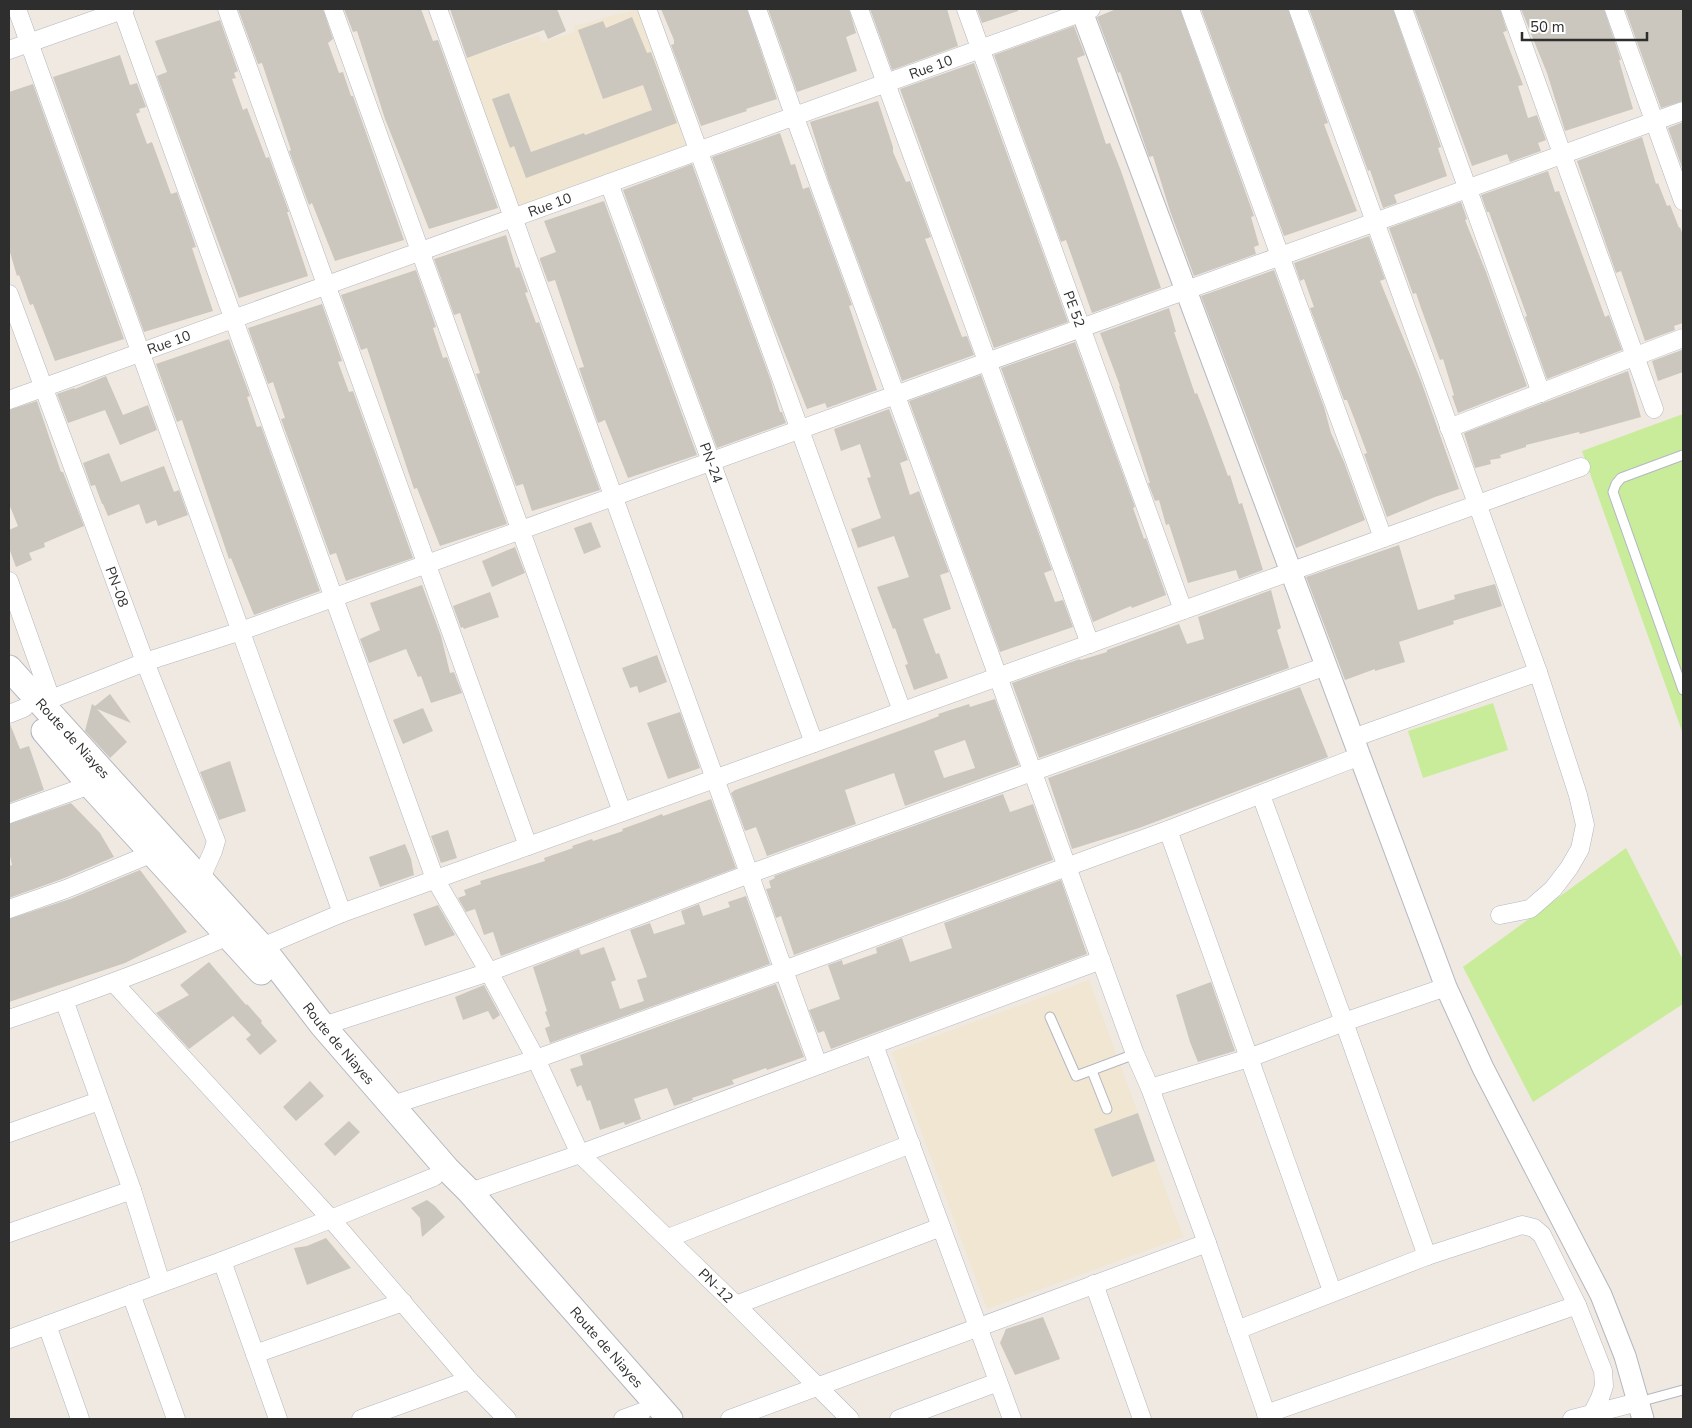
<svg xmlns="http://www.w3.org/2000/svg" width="1692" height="1428" viewBox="0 0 1692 1428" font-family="'Nunito Sans',sans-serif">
  <rect width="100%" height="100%" fill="#efe9e1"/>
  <g fill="#f0e6d1">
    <path d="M638 9H643L693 143 518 207 466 58 538 35 542 42 575 32 574 26Z"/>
    <path d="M1089 980 1138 1113 1094 1129 1112 1176 1155 1161 1183 1237 987 1309 892 1052Z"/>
  </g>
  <g fill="#c9ec9a">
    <path d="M1683 414V734L1582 451Z"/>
    <path d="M1493 703 1508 750 1423 778 1408 731Z"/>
    <path d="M1626 848 1683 960V1004L1533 1102 1463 967Z"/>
  </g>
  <g fill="#cbc7bf" fill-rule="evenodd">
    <path d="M238 9H323L333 39 328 43 339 73 343 72 351 96H353L404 240 335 261 312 203 309 205 289 151 291 150 262 63 258 64Z"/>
    <path d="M344 9H421L433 41 438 40 498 208 429 229 385 119 357 31 353 32Z"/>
    <path d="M450 9H557L566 31 548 39 544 30 467 58Z"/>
    <path d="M661 9H747L777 99 746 109 747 111 701 126 671 45 674 44V40Z"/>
    <path d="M768 9H849L856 33 846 37 857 71 797 92Z"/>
    <path d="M870 9H947L958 46 892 70Z"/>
    <path d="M977 9H1018V11L982 23Z"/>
    <path d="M1116 9H1180L1254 216 1251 217 1259 245 1254 247 1256 254 1194 276 1170 211 1153 156 1149 157 1120 72 1118 73 1097 17Z"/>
    <path d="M1201 9H1288L1328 123 1324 124 1332 146 1357 211 1284 236Z"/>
    <path d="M1309 9H1393L1441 147 1438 148 1447 176 1394 195 1397 203 1383 208 1370 170 1368 171Z"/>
    <path d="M1414 9H1500L1507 31 1503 32 1523 85 1518 86 1528 118 1537 115 1546 140 1538 143 1541 151 1510 162 1507 154 1472 166Z"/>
    <path d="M1521 9H1604L1621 60H1619L1633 109 1565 131 1547 73Z"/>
    <path d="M1625 9H1683V101L1661 108Z"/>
    <path d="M632 17 647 53 651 52 677 123 526 178 514 146 510 148 492 99 509 93 531 152 584 133 585 135 652 110 643 85 603 99 578 30 603 21 606 28Z"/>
    <path d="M220 20 238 71 234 73 236 78 232 79 243 110 247 108 266 158 269 157 289 212H287L308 276 239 298 157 76 167 72 155 41Z"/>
    <path d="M1074 26 1085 55 1077 58 1106 144 1110 143 1121 171 1161 288 1092 313 1066 240 1061 242 994 55Z"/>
    <path d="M120 55 130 85 137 83 146 107 139 109 140 112 136 114 147 144 152 142 171 194 177 192 196 247 192 248 213 311 144 332 53 77Z"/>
    <path d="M974 63 1068 322 994 348 900 89Z"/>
    <path d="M33 84 124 339 55 361 33 304 30 305 19 275 17 276 9 249V92Z"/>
    <path d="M878 101 893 147V152L906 182 910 181 931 237 925 239 962 337 967 336 974 355 902 381 828 179 810 122Z"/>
    <path d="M1683 122V170L1668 128Z"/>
    <path d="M780 133 791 165 795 164 803 189 809 187 852 305 849 306 877 390 827 408 825 403 807 409 769 314 712 157Z"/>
    <path d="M1642 137 1656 184 1658 183 1667 206 1670 205 1679 228 1680 227 1683 235V323L1674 326 1675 330 1645 341 1621 271 1616 273 1577 161Z"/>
    <path d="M692 164 771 381 780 412H782L786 423 717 448 623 190Z"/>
    <path d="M1548 171 1555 192 1559 191 1605 317 1609 315 1622 350 1547 379 1525 317 1527 316 1489 212H1487L1481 195Z"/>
    <path d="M604 201 697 455 628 478 605 420 598 423 579 368 584 367 555 280 548 282 540 260V258L556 252 544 221Z"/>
    <path d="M1461 202 1467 219 1465 220 1486 272 1527 386 1458 413 1452 396 1454 395 1443 359 1440 360 1421 308 1416 293 1413 294 1389 228Z"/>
    <path d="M506 235 516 268 519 267 528 292 525 293 536 323 539 322 600 490 532 511 523 484 516 486 476 374 480 373 460 313 454 315 434 259Z"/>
    <path d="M1369 236 1385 279 1380 281 1421 381 1459 489 1435 497 1387 517 1364 454 1367 453 1354 418 1347 400H1344L1310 308 1314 307 1304 279 1300 281 1294 263Z"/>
    <path d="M416 270 436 327 433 328 443 358 447 357 507 524 440 546 417 488 414 489 367 348 361 350 341 295Z"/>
    <path d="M1274 270 1324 407 1331 433 1344 462 1365 520 1296 548 1201 296Z"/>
    <path d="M322 304 342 361 338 362 349 392 353 391 413 558 346 581 336 553 330 555 281 419 285 418 273 382 268 384 248 328Z"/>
    <path d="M1169 308 1176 332H1174L1195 394 1197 393 1206 416 1228 476 1230 475 1239 504 1242 503 1263 570 1239 579 1236 570 1188 583 1169 524 1166 525 1159 500 1155 501 1148 483H1150L1119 386H1120L1100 333Z"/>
    <path d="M229 339 250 396 247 397 257 427 261 426 320 591 254 615 231 558 229 559 182 420 177 422 156 364Z"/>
    <path d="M1075 342 1135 507 1133 508 1144 539 1146 538 1166 595 1132 608 1131 606 1093 622 1001 368Z"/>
    <path d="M1682 350 1683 372 1658 381 1652 361Z"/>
    <path d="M1628 371 1641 417 1580 434 1579 432 1526 445V447L1500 455 1501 458 1490 460 1491 464 1475 468 1464 433Z"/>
    <path d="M981 375 1052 570 1044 573 1055 602 1063 600 1073 627 1000 652 909 401Z"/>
    <path d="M106 376 123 415 148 405 157 430 120 445 105 410 68 423 57 394 74 388 75 389Z"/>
    <path d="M37 401 61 472H63L84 526 44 543 45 547 29 553 32 560 16 567 9 548V530L18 526 9 504V410Z"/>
    <path d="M889 409 908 460 900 463 910 495 919 491 949 572 940 575 951 609 923 619 936 654 939 653 948 678 914 690 905 665 908 664 895 628 893 629 877 587 909 577 894 536 858 548 851 529 881 518 867 478 871 477 860 444 841 451 834 429Z"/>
    <path d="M109 453 121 482 164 466 174 492 179 490 188 515 158 526 156 520 146 524 139 504 108 516 103 504H102L95 485 91 486 83 463Z"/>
    <path d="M591 522 601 547 584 554 574 528Z"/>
    <path d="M1399 545 1418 610 1455 599 1454 595 1495 584 1502 606 1453 621 1454 624 1399 642 1405 662 1375 671V669L1345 680 1306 577Z"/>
    <path d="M515 547 525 573 492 587 482 561Z"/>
    <path d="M422 585 441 636 450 673 454 672 462 693 431 703 421 676 418 677 406 649 369 663 360 639 380 630 370 603Z"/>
    <path d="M1271 590 1281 628 1277 630 1289 668 1039 758 1012 683 1080 659 1081 660 1107 652V650L1179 624 1187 644 1204 639 1198 617Z"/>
    <path d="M490 592 499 617 464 629 463 627 461 628 453 606Z"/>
    <path d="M657 655 667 682 639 693 637 686 630 688 622 668Z"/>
    <path d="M1300 687 1328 757 1139 828 1072 849 1048 778Z"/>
    <path d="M110 694 131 723 97 709 127 742 110 758 85 731 92 704 95 706Z"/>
    <path d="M995 699 1019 765 905 806 894 773 845 790 856 824 767 856 756 827 745 831 731 793 735 790 924 722 939 716 938 714 969 704 970 707ZM965 740 975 768 944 778 934 751Z"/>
    <path d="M423 708 433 731 403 744 393 720Z"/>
    <path d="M680 712 700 768 668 779 647 723Z"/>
    <path d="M9 724H10L20 749 29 746 44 790 9 803Z"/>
    <path d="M230 761 246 811 219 820 200 772Z"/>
    <path d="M1003 794 1010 812 1033 804 1053 860 794 955 781 916 776 918 766 889 771 888 769 881 775 878 774 876Z"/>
    <path d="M711 799 736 868 501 956 493 932 484 935 475 909 466 912 458 898 466 895 464 890 481 884 480 881 545 861 544 858 573 848 572 846 592 839 593 841 623 831 622 829 647 820 662 814 663 816Z"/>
    <path d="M71 803 100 833 114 857 62 879 9 898V866L12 865 9 852V824Z"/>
    <path d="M448 830 457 858 441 863 431 836Z"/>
    <path d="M405 844 411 859 414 875 380 887 369 857Z"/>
    <path d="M140 870 187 932 125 963 9 1002V919L70 899Z"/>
    <path d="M1061 880 1087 954 831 1049 824 1031 818 1033 809 1010 840 999 828 965 842 960 843 965 877 953 876 948 902 938 910 962 952 948 944 923Z"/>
    <path d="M746 896 770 964 550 1043 545 1028 550 1026 545 1012 547 1011 533 967 579 949 581 955 604 947 616 980 611 982 620 1009 644 1001 637 980 647 977 630 930 650 923 654 934 685 924 681 911 699 904 703 916 730 907 728 902Z"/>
    <path d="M438 905 455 935 425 946 413 914Z"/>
    <path d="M209 962 246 1005 247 1004 262 1021 261 1023 277 1041 260 1055 246 1039 251 1035 233 1016 189 1049 156 1013 189 995 180 985Z"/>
    <path d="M1211 982 1235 1051 1198 1062 1190 1042 1176 995Z"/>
    <path d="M776 984 804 1057 767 1070 766 1068 732 1080 734 1084 692 1098 693 1100 674 1106 667 1088 634 1099 641 1119 625 1125 624 1122 600 1130 590 1100 587 1101 581 1085 577 1087 570 1069 583 1065 580 1055Z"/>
    <path d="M484 985 500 1015 493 1020 488 1011 463 1020 455 997Z"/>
    <path d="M310 1081 324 1096 296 1121 283 1107Z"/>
    <path d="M1138 1113 1155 1161 1112 1177 1094 1129Z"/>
    <path d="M349 1121 360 1132 335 1156 324 1144Z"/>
    <path d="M427 1200 435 1206 445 1217 422 1237 420 1218 411 1208Z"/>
    <path d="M326 1238 351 1268 307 1285 294 1248 307 1246Z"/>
    <path d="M1043 1317 1060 1359 1015 1375 1000 1343 1006 1329Z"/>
  </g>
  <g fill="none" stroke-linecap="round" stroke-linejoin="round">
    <defs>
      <g id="service">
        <path d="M1683 455 1621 478 1616 484 1613 492 1683 690"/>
        <path d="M1050 1017 1076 1076 1135 1054"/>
        <path d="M1092 1071 1107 1109"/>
        <path d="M1639 1402 1683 1390"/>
      </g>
      <g id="minor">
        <path d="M17 9 342 913"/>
        <path id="s1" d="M122 9 435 879 489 972 536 1059 580 1154 736 1305 850 1419"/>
        <path d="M227 9 528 846"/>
        <path d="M333 9 622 812"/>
        <path d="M438 9 818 1065"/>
        <path d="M647 9 902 711"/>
        <path d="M757 9 794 115 1135 1054 1150 1088 1207 1243 1268 1419"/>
        <path d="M859 9 1090 644"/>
        <path id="s2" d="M966 9 1183 610"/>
        <path d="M1190 9 1383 538"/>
        <path d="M1298 9 1538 672 1578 795 1585 825 1580 849 1569 868 1553 889 1530 909 1500 915"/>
        <path d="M1403 9 1541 393"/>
        <path d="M1510 9 1654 409"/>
        <path d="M1614 9 1683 201"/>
        <path d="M9 50 125 9"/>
        <path id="s3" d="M609 183 814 743"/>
        <path id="s4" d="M9 294 145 662 216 841 213 851 201 878"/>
        <path id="s5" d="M9 400 1091 9"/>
        <path d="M1449 428 1683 338"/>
        <path d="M9 581 51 699"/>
        <path d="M43 706 51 699 145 662 241 631 1683 111"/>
        <path d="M9 714 24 708"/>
        <path d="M1353 738 1538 672"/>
        <path d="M1261 795 1344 1022 1427 1256"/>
        <path d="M9 814 90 785"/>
        <path d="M1168 830 1332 1291"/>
        <path d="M9 909 66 889 153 853"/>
        <path d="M262 947 342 913 1581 467"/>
        <path d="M114 983 331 1219 469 1380 507 1419"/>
        <path d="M64 1000 132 1190 161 1283"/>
        <path d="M9 1019C83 994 156 968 228 936"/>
        <path d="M323 1026 489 972 749 874 1326 666"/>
        <path d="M874 1045 1012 1419"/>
        <path d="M1150 1088 1249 1058 1344 1022 1446 987"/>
        <path d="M392 1105 536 1059 784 970 1168 830 1360 756"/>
        <path d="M9 1133 99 1101"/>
        <path d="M470 1192 580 1154 1101 960"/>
        <path d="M9 1233 132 1190"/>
        <path d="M668 1238 911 1144"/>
        <path d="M222 1261 278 1419"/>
        <path d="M1094 1284 1142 1419"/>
        <path d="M131 1294 176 1419"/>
        <path d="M736 1305 941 1227"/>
        <path d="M47 1325 80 1419"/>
        <path d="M1237 1330 1427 1256 1522 1225 1534 1228 1542 1235 1577 1305 1603 1371 1604 1386 1600 1398 1592 1414"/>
        <path d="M9 1339 222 1261 331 1219 434 1177"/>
        <path d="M255 1354 403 1302"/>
        <path d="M1266 1414 1577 1305"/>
        <path d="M361 1419 469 1380"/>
        <path d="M623 1419 642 1412"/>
        <path d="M730 1419 1207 1243"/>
        <path d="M899 1419 998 1382"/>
        <path d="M1572 1419 1638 1402"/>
      </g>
      <path id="tertiary" d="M1081 9 1446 987 1483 1068 1601 1295 1625 1356 1643 1419"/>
      <g id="secondary">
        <path id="s6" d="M9 668 262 947 323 1026 447 1169 470 1192 670 1419"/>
        <path d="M44 731 90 785 261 972"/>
      </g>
    </defs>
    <use href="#service" stroke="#b4b7c1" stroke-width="11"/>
    <use href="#minor" stroke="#b4b7c1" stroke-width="19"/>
    <use href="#tertiary" stroke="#b4b7c1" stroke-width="23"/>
    <use href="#secondary" stroke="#b4b7c1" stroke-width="27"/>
    <use href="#service" stroke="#fff" stroke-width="9"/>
    <use href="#minor" stroke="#fff" stroke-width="18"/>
    <use href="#tertiary" stroke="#fff" stroke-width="21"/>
    <use href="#secondary" stroke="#fff" stroke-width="25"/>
  </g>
  <g text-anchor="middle" stroke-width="5" stroke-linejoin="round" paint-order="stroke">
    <g font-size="14" fill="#2e2e2e" stroke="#fff">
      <text dy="5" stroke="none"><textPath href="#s5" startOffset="980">Rue 10</textPath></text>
      <text dy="5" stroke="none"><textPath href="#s5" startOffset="575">Rue 10</textPath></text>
      <text dy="5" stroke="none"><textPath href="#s2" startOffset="319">PE 52</textPath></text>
      <text dy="5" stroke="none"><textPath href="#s5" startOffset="170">Rue 10</textPath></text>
      <text dy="5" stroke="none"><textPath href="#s3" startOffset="298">PN-24</textPath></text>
      <text dy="5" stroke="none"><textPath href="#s4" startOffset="312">PN-08</textPath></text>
      <text dy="5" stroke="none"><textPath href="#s6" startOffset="95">Route de Niayes</textPath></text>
      <text dy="5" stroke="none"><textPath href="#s6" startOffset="500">Route de Niayes</textPath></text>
      <text dy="5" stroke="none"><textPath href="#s1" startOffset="1425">PN-12</textPath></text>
      <text dy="5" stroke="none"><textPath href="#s6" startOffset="905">Route de Niayes</textPath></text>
    </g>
  </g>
  <rect width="1692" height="1428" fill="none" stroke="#2e2e2e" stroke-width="20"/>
  <path d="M1522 32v8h125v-8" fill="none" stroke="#2e2e2e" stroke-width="2.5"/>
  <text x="1530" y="32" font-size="15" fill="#2e2e2e" stroke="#ffffff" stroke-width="4" paint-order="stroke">50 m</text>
</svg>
